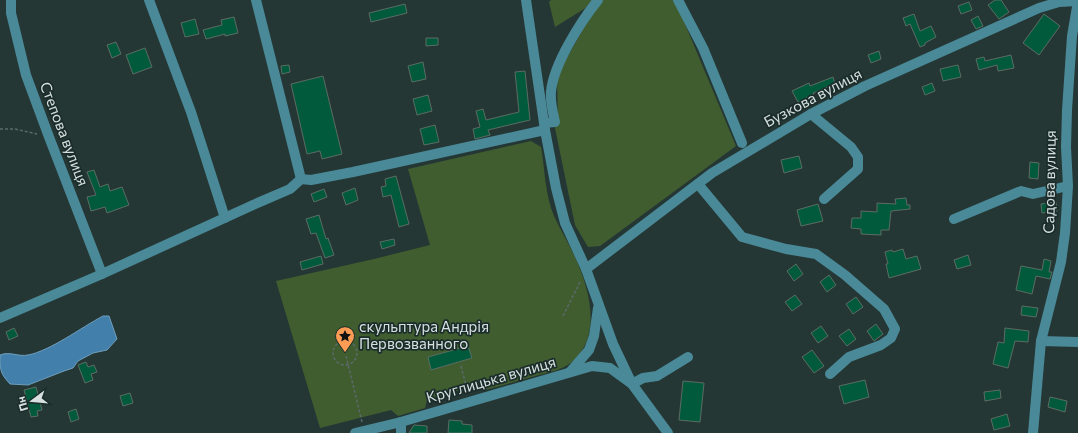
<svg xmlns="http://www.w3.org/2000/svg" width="1078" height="433" viewBox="0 0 1078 433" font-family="Commissioner,sans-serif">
  <rect width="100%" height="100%" fill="#253735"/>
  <g fill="#405d2f">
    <path d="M551 0H594L584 9 555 27 549 2Z"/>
    <path d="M603 0H675L736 146 600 246 588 247 575 225 555 128 558 122 557 76 597 4Z"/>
    <path d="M531 141 541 147C545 170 545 195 554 216 560 230 569 243 575 257 589 288 603 335 572 362 561 371 545 373 532 377 517 381 501 386 485 390L479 384 427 400 425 408 398 416 391 410 320 428 276 281 374 259 430 245 408 169Z"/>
  </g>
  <path fill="#4280ab" stroke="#6e9dbb" d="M103 316H109L117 339 107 350 93 353 78 361 73 368 64 371 28 385 10 384C0 373 0 370 0 355 10 351 18 357 28 355 50 351 82 327 103 316Z"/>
  <g fill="#005a3b" stroke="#5c6c63">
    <path d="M995 0H1001L1009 12 999 19 988 5Z"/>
    <path d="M969 2 972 10 961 14 958 6Z"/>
    <path d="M405 4 407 13 371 22 369 13Z"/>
    <path d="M914 14 920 31 931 26 936 37 925 43V45L920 47 910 24 906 26 903 18Z"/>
    <path d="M1044 14 1060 26 1039 55 1023 43Z"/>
    <path d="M978 16 983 26 976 29 971 20Z"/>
    <path d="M234 17 238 33 225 36V34L206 39 203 30 222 25 221 20Z"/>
    <path d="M195 19 199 34 185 37 181 23Z"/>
    <path d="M426 38H438V45L426 46Z"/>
    <path d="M116 42 121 54 112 58 107 45Z"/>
    <path d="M145 48 152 67 133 74 126 55Z"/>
    <path d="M879 51 881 59 871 63 868 55Z"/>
    <path d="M1011 55 1014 68 998 71 997 65 979 70 976 59 984 57 985 61Z"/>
    <path d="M423 62 426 79 412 82 408 66Z"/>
    <path d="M289 65 290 72 282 74 281 66Z"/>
    <path d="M958 65 961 77 943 81 940 69Z"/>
    <path d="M525 71 530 120 488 130 490 135 475 139 473 129 480 127 476 111 483 109 486 120 519 112 515 72Z"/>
    <path d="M323 76 342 154 322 159 320 151 307 154 291 84Z"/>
    <path d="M833 77 835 84 813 93 814 94 798 102 792 91 809 83 810 86Z"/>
    <path d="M932 83 935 91 925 95 922 87Z"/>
    <path d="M428 95 432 111 417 115 413 99Z"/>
    <path d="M435 125 439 142 424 145 420 129Z"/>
    <path d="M799 156 802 168 784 173 781 160Z"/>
    <path d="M1030 162 1039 163 1038 179 1029 178Z"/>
    <path d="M94 170 100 187 108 184 110 191 122 187 129 205 107 213 105 207 91 211 87 197 96 195 87 172Z"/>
    <path d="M396 176 409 224 399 227 391 195 383 197 381 187 386 186 385 179Z"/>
    <path d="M355 188 358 200 346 205 342 193Z"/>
    <path d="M324 189 327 197 314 202 311 194Z"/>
    <path d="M906 198 907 205H910V209L891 211 889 230H881V235L861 234V229L851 228 852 218H861V211L877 212V203L896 204 895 199Z"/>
    <path d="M1056 202 1057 211 1042 213 1041 204Z"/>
    <path d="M818 204 823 221 801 226 797 210Z"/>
    <path d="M319 215 326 239 328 238 334 255 325 258 316 233 311 234 306 219Z"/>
    <path d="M394 239 395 245 382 249 380 242Z"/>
    <path d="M903 249 906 259 917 256 921 269 889 278 886 264H888L885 252 892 250 893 252Z"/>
    <path d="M968 255 971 265 957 269 954 260Z"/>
    <path d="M321 256 323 264 302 270 300 262Z"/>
    <path d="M1044 259 1051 261 1049 272H1052L1050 279 1036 276 1032 294 1016 290 1021 266 1042 270Z"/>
    <path d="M796 264 803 274 794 281 787 271Z"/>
    <path d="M829 275 836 285 827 292 820 282Z"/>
    <path d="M795 295 802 304 792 311 785 302Z"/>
    <path d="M856 297 863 307 853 314 846 304Z"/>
    <path d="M1022 306 1038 308 1036 317 1021 315Z"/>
    <path d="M876 324 883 334 874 341 867 331Z"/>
    <path d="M821 326 828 336 818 343 811 333Z"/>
    <path d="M14 328 18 336 9 340 6 332Z"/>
    <path d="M1005 328 1029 331 1028 342 1015 341 1008 368 993 364 998 342 1004 343Z"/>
    <path d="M849 329 856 339 847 346 839 336Z"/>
    <path d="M468 346 472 358 431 370 428 357Z"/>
    <path d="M812 350 824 366 814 373 802 357Z"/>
    <path d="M86 362 88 367 94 365 97 372 91 374 93 380 85 383 78 365Z"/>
    <path d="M865 380 869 397 844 404 839 386Z"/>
    <path d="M683 381 704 383 700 422 679 420Z"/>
    <path d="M36 387 42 410 37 411 38 416 31 417 24 390Z"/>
    <path d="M1000 390 1001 398 985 401 984 392Z"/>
    <path d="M130 393 133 403 123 406 120 396Z"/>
    <path d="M1050 397 1067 401 1065 412 1048 407Z"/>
    <path d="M76 409 79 419 71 422 68 412Z"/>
    <path d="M1007 414 1010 426 994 430 991 419Z"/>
    <path d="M449 420 462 421V424L472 425V433H448Z"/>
    <path d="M414 425 427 426V433H409Z"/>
  </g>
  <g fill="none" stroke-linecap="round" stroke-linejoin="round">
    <g stroke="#5b6a69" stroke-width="1.5" stroke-dasharray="3 2" stroke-linecap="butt">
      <path d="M0 129H15L37 134"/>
      <path d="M563 316 580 282"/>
      <circle cx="345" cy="353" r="12"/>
      <path d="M346 356 362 422"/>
      <path d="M461 366 468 393"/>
    </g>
    <g stroke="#4a8997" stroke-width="10">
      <path d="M11 0V13L26 75 49 137 102 274"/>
      <path d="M149 0 191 112 225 218"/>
      <path d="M256 0 301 179 311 180 353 172 545 130"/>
      <path d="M526 0 545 130 556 188 565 223 586 269 613 344 632 384 668 433"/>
      <path d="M678 0 703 48 742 143"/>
      <path d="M811 114 851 147 858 157V169L824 199"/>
      <path d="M544 123 555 122C553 113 550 102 551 92 553 65 581 21 598 0"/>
      <path d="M698 184 742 237 786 249 816 254 845 275 884 309 895 329 891 338 881 345 849 357 830 374"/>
      <path d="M954 219 1021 191 1033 194 1068 186"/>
      <path d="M586 269 712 173 811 114 865 86 1039 8 1059 2 1078 1"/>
      <path d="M0 318 102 274 253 205 290 189 301 179"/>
      <path d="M1041 341 1078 342"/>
      <path d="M570 372 589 350 594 336 598 308"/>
      <path d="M355 433 401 422 592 366 610 368 632 384 643 378 657 376 688 357"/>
      <path d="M401 433V422"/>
      <path d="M1033 433 1041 341 1061 262 1065 233 1068 186 1066 147 1067 110 1072 36 1078 1"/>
    </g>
  </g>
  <defs>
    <symbol id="sight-pin" viewBox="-11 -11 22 30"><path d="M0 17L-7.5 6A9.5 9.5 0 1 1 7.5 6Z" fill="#fd9c55" stroke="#1b2d2b"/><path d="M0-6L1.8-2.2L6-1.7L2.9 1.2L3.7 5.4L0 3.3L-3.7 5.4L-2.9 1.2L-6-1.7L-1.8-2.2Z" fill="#111"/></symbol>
  </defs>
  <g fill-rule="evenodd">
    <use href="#sight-pin" x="334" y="325" width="22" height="30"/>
  </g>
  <g text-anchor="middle" stroke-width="3.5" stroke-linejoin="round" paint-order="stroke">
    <g font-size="15" fill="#d5e0df" stroke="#1b2d2b">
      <text transform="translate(813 98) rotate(-28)" y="5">Бузкова вулиця</text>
      <text transform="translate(64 134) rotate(69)" y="5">Степова вулиця</text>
      <text transform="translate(1050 182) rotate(-89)" y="5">Садова вулиця</text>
      <text transform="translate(491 380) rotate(-16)" y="5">Круглицька вулиця</text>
    </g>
    <g font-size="15" fill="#d5e0df" stroke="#1b2d2b" text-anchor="start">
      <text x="359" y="332">скульптура Андрія<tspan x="359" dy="17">Первозванного</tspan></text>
    </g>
  </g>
  <g transform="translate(32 401) rotate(254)" stroke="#1b2d2b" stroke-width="3" paint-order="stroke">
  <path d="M0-3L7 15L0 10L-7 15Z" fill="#d5e0df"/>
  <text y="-6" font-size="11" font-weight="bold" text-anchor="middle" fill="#d5e0df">Пн</text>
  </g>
</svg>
